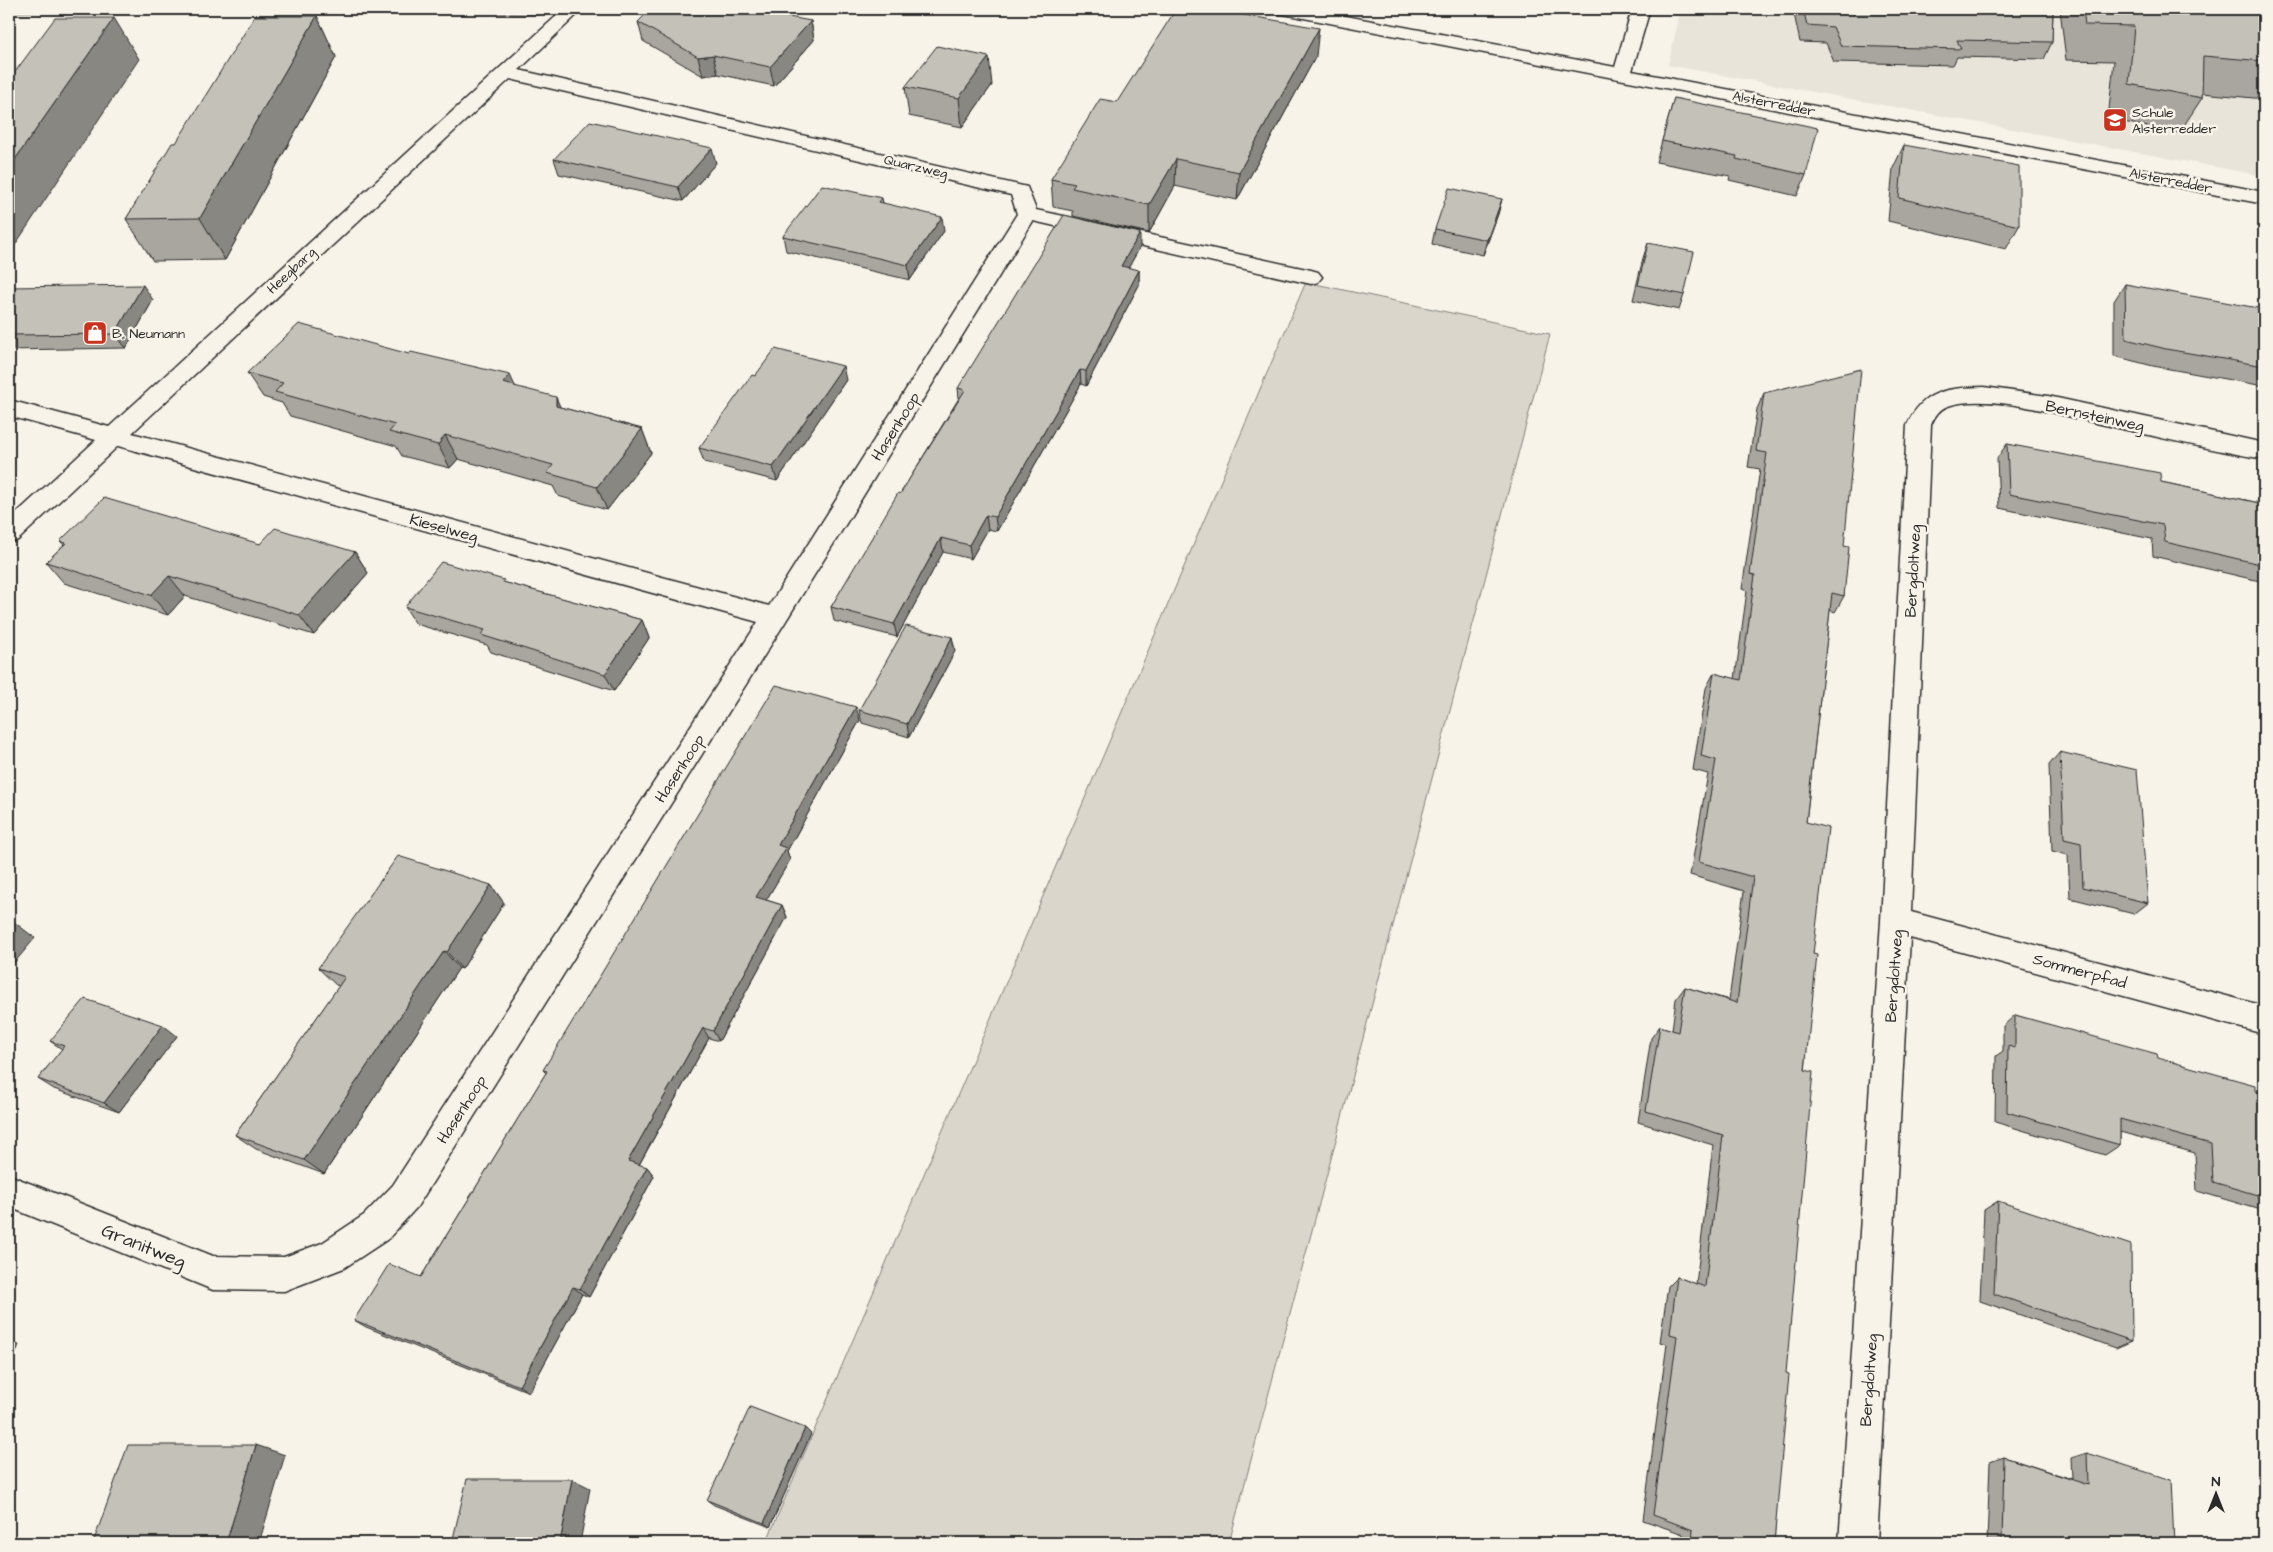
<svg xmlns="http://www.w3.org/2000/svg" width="2273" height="1552" viewBox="0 0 2273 1552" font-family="'Architects Daughter',sans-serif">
  <rect width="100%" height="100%" fill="#f7f3e8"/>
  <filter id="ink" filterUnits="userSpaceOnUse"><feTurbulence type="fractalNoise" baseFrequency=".02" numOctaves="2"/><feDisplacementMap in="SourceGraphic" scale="10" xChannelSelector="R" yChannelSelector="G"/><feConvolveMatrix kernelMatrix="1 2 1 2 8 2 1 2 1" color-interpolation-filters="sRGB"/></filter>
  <g filter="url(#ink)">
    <path fill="#e8e4da" d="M1681 9H2264V176L1668 65Z"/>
    <g fill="#dad6cc" stroke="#82807c">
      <path d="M9 9H281L9 12Z"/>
      <path d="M406 9H545L538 15Z"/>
      <path d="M1306 282 1550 334 1229 1543H766Z"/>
    </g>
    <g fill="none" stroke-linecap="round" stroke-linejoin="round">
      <defs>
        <g id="street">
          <path d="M564 9H583L519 70 1027 187 1036 210 1311 270 1318 272 1322 277 1318 282 1311 284 1033 221 784 624 417 1207 388 1239 344 1268 284 1291 213 1290 9 1207V1175L213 1256 284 1257 322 1243 364 1215 393 1185 758 622 118 446 18 540 9 543V520L96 440 9 416V400L109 427ZM510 79 1011 195 1017 214 769 606 132 433Z"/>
          <path d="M1274 9H1309L1615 67 1632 9H1650L1632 71 2264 192V204L1283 14 1277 13Z"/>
          <path d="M1984 387 2048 396 2264 443V459C2211 450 2158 437 2105 425 2064 416 1988 392 1948 406 1939 409 1934 417 1931 425L1911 912 2264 1006V1034L1910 938 1877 1543H1839L1881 921 1907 425C1923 389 1949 388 1984 387Z"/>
        </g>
      </defs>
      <use href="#street" stroke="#2b2b2b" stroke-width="3"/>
      <use href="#street" fill="#f7f3e8" fill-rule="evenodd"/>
    </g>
    <g fill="#a9a69f" stroke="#2b2b2b">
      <path d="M1793 9H2053L2052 42 2044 59 1957 57 1953 65 1834 62 1826 43 1800 42Z"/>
      <path d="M2060 9H2264V99L2202 93V98L2179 133 2108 119 2114 61 2066 60Z"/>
      <path d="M1216 10 1316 56 1237 200 1175 186 1149 233 1073 216V211L1053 207 1051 179 1117 102Z"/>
      <path d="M317 16 336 57 225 260 153 261 126 219 176 143Z"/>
      <path d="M811 21 814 40 774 86 718 74 703 76 643 41 638 22Z"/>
      <path d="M992 85 962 127 909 116 905 87Z"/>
      <path d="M1674 98 1806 175 1797 196 1729 180 1730 176 1656 162Z"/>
      <path d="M1904 145 2019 226 2006 249 1888 221 1893 168Z"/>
      <path d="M554 159 716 163 683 201 559 174Z"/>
      <path d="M882 198 883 203 944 231 910 280 786 251 783 236Z"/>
      <path d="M1502 199 1498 214 1483 255 1432 244 1435 229Z"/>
      <path d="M1648 243 1684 295 1679 310 1633 300 1643 258Z"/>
      <path d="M1140 247 1128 268 1139 270V285L1086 386 1081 384 997 531 988 529 971 559 943 552 897 637 834 621 831 607 959 398 958 388Z"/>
      <path d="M2125 284 2264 317V386L2153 366 2114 356V301Z"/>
      <path d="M9 287 153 300 126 348 9 350Z"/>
      <path d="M247 373 515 386 560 407 642 429 651 453 607 510 558 496 553 486 458 459 450 468 402 456 396 446 290 416 282 403 263 397Z"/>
      <path d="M846 380 777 481 704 462 699 448Z"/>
      <path d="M1764 393 1844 546V596L1835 612 1830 610 1806 822 1813 954 1774 1543H1682L1683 1534 1643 1520 1667 1344 1660 1342 1668 1286 1677 1277 1696 1284 1713 1145 1638 1122 1651 1038 1660 1026 1672 1030 1676 999 1685 987 1729 1000 1744 891 1690 875 1708 774 1693 770 1706 688 1714 673 1735 679 1747 591 1742 589 1760 469 1748 467 1757 409Z"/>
      <path d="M2007 444 2161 482 2264 504V582L2153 556 2152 539 1999 508 1997 458Z"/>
      <path d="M60 541 260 544 355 552 368 573 314 635 185 596 168 615 64 583 46 562 64 545Z"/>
      <path d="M506 583 642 620 649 638 614 691 491 652 487 645 416 624 405 607Z"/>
      <path d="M952 637 955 651 909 737 862 723 859 710Z"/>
      <path d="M860 720 787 851 790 860 766 900 782 905 787 917 719 1041 709 1038 639 1165 647 1167 654 1176 589 1297 582 1294 529 1392 366 1327 354 1320 421 1277 546 1073 543 1070Z"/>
      <path d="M2060 752 2148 903 2134 914 2070 898 2068 855 2052 851 2049 765Z"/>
      <path d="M491 885 504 903 462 969 459 968 324 1174 256 1149 235 1135 339 986 336 985 318 968Z"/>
      <path d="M2015 1015 2158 1058 2264 1197V1208L2261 1210 2197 1191 2195 1153 2120 1132V1145L2105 1155 1995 1122 1996 1056 2003 1051V1026Z"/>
      <path d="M177 1036 119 1112 54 1089 38 1079 62 1049 50 1041Z"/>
      <path d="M1998 1201 2132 1341 2116 1348 1980 1301 1984 1210Z"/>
      <path d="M811 1434 770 1527 714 1505 707 1500Z"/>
      <path d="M2087 1453 2174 1543H1987L1990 1462 2004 1457 2072 1479 2071 1458Z"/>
    </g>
    <g fill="#898782" stroke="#2b2b2b">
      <path d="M317 16 336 57 225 260 200 218Z"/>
      <path d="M114 18 139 59 9 254V168Z"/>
      <path d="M811 21 814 40 774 86 770 67Z"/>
      <path d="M1319 28 1316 56 1237 200 1239 172Z"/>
      <path d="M713 55 718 74 703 76 698 57Z"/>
      <path d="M989 57 992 85 962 127 959 98Z"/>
      <path d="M712 148 716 163 683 201 678 187Z"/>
      <path d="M1176 159 1175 186 1149 233V205Z"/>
      <path d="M1502 199 1498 214 1483 255 1487 240Z"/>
      <path d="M942 217 944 231 910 280 908 265Z"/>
      <path d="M1140 233V247L1121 281V266Z"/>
      <path d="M1139 270V285L1086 386V371Z"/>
      <path d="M143 285 153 300 126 348 115 334Z"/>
      <path d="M843 366 846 380 777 481 773 467Z"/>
      <path d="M1080 370 1081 384 997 531 995 517Z"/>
      <path d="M510 375 521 399 503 383Z"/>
      <path d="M556 397 566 421 556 406Z"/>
      <path d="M642 429 651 453 607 510 597 487Z"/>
      <path d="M445 435 458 459 450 468 438 445Z"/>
      <path d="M986 515 988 529 971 559 969 545Z"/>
      <path d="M941 538 943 552 897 637 894 624Z"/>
      <path d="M355 552 368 573 314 635 299 615Z"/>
      <path d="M169 576 185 596 168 615 151 595Z"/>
      <path d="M642 620 649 638 614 691 605 674Z"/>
      <path d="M952 637 955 651 909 737 907 724Z"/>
      <path d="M856 707 860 720 787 851 790 860 761 909 756 897 778 845Z"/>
      <path d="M491 885 504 903 462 969 447 952Z"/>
      <path d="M782 905 787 917 719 1041 713 1031Z"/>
      <path d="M14 922 35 938 9 969V928Z"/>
      <path d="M444 951 459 968 324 1174 304 1160Z"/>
      <path d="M163 1025 177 1036 119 1112 104 1103Z"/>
      <path d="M703 1028 709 1038 636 1170 628 1161Z"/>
      <path d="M647 1167 654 1176 589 1297 580 1289Z"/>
      <path d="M573 1287 582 1294 529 1392 519 1386Z"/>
      <path d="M9 1342 19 1345 9 1370Z"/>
      <path d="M805 1428 811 1434 770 1527 764 1523Z"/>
      <path d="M256 1445 285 1455 259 1543H226Z"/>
      <path d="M572 1479 590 1488 580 1543H560Z"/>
    </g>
    <g fill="#c4c1b9" stroke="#2b2b2b">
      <path d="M651 9H744L811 21 770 67 713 55 698 57 638 22Z"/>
      <path d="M1176 9H1216V10L1319 28 1239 172 1176 159 1149 205 1072 188 1075 184 1051 179 1100 99 1117 102Z"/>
      <path d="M1803 9H2053L2052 42 1957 40 1961 49 1841 46 1833 27 1807 25Z"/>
      <path d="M2083 9H2264V61L2203 56 2202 98 2129 84 2134 26 2085 25Z"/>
      <path d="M255 16H317L200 218 126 219 172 143H176Z"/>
      <path d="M55 18H114L9 168V80Z"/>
      <path d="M937 46 989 57 959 98 905 87Z"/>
      <path d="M1674 98 1818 128 1806 175 1736 159 1737 156 1662 141Z"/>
      <path d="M590 121 712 148 678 187 554 159Z"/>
      <path d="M1904 145 2019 166V226L1899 198Z"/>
      <path d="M822 185 882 198 879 202 942 217 908 265 783 236Z"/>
      <path d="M1449 188 1502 199 1487 240 1435 229Z"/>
      <path d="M1064 215 1140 233 1121 266 1139 270 1086 371 1080 370 995 517 986 515 969 545 941 538 894 624 831 607 898 493 900 494 965 390 958 388Z"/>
      <path d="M1648 243 1694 252 1684 295 1638 285Z"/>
      <path d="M2125 284 2258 308 2259 317H2264V366L2166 349 2126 339Z"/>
      <path d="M143 285 115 334 9 335V287Z"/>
      <path d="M299 324 409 354 411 352 510 375 503 383 556 397V406L642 429 597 487 547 473 553 465 445 435 438 445 389 432 395 425 275 392 283 383 247 373Z"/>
      <path d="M775 349 843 366 773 467 699 448 752 375 755 376Z"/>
      <path d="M1861 369 1844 546 1849 547 1844 596 1832 593 1806 822 1828 828 1813 954 1817 955 1805 1070 1813 1072 1786 1373 1789 1374 1774 1543H1692L1693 1530 1653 1515 1677 1336 1670 1334 1677 1277 1705 1287 1723 1135 1646 1111 1660 1026 1678 1032 1685 987 1737 1003 1753 877 1699 862 1716 760 1701 756 1714 673 1741 680 1755 575 1750 574 1767 453 1756 451 1764 393Z"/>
      <path d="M2007 444 2160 473 2161 482 2264 504V565L2165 542 2163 525 2009 494Z"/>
      <path d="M104 498 260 544 275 528 355 552 299 615 169 576 151 595 46 562 66 543 60 541Z"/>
      <path d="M441 562 504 580 503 582 642 620 605 674 481 635 485 630 405 607Z"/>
      <path d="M906 626 952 637 907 724 859 710Z"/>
      <path d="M776 685 856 707 778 845 786 848 756 897 782 905 713 1031 703 1028 628 1161 647 1167 580 1289 573 1287 519 1386 354 1320 389 1264 421 1277 547 1071 543 1070Z"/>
      <path d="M2060 752 2137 770 2148 903 2083 887 2081 843 2064 839Z"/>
      <path d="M398 856 491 885 447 952 444 951 304 1160 235 1135 345 977 318 968Z"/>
      <path d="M9 920 14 922 9 928Z"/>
      <path d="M85 999 163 1025 104 1103 38 1079 64 1046 50 1041Z"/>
      <path d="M2015 1015 2157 1054 2158 1058 2255 1085V1091L2264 1094V1197L2213 1182 2211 1144 2120 1119V1145L2007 1112 2008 1046 2015 1048Z"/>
      <path d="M1998 1201 2131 1245 2132 1341 1994 1294Z"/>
      <path d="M750 1407 805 1428 764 1523 707 1500Z"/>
      <path d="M128 1445H256L226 1543H93Z"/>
      <path d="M2087 1453 2171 1480 2174 1543H2002L2004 1457 2088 1485Z"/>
      <path d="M467 1479H572L560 1543H452Z"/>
    </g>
  </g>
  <defs>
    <symbol id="school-square" viewBox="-11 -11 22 22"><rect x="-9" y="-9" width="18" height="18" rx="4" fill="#c8321e" stroke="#f7f3e8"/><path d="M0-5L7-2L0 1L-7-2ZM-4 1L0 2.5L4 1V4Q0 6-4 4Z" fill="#fff"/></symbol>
    <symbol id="shop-square" viewBox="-11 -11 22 22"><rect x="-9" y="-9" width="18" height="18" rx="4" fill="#c8321e" stroke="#f7f3e8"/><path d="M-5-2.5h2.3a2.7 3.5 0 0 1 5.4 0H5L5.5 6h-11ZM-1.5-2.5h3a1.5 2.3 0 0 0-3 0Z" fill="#fff"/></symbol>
  </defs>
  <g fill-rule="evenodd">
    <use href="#school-square" x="2101" y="106" width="28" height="28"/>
    <use href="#shop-square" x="81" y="319" width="28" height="28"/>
  </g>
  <g text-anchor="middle" stroke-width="5" stroke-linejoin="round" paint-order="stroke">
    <g font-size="14" fill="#2b2b2b" stroke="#f7f3e8">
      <text transform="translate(1774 103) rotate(11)" y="5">Alsterredder</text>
      <text transform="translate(916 166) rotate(13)" y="5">Quarzweg</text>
      <text transform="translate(2171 180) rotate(11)" y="5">Alsterredder</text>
      <text transform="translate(291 270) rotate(-43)" y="5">Heegbarg</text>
    </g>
    <g font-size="14" fill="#2b2b2b" stroke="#f7f3e8" text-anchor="start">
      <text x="2132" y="117">Schule<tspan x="2132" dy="16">Alsterredder</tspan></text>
      <text x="112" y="338">B. Neumann</text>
    </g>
    <g font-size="16" fill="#2b2b2b" stroke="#f7f3e8">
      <text transform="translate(2095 415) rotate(12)" y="6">Bernsteinweg</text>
      <text transform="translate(895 426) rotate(-58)" y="6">Hasenhoop</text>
      <text transform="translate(444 527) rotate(15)" y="6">Kieselweg</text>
      <text transform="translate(1912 571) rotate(-87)" y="6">Bergdoltweg</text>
      <text transform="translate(679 768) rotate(-57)" y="6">Hasenhoop</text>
      <text transform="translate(2080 970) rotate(15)" y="6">Sommerpfad</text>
      <text transform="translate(1893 976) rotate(-86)" y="6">Bergdoltweg</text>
      <text transform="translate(461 1109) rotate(-57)" y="6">Hasenhoop</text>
      <text transform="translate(1868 1380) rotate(-86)" y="6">Bergdoltweg</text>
    </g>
    <g font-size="19" fill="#2b2b2b" stroke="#f7f3e8">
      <text transform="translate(144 1245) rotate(22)" y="7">Granitweg</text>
    </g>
  </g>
  <rect width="2273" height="1552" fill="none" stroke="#f7f3e8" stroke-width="30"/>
  <rect x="15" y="15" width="2243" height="1522" fill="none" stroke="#2b2b2b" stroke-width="2" filter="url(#ink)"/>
  <g transform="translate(2216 1494)" stroke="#f7f3e8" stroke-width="4" paint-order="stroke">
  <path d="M0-4L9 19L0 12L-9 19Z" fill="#2b2b2b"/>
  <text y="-8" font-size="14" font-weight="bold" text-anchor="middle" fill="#2b2b2b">N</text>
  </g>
</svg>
